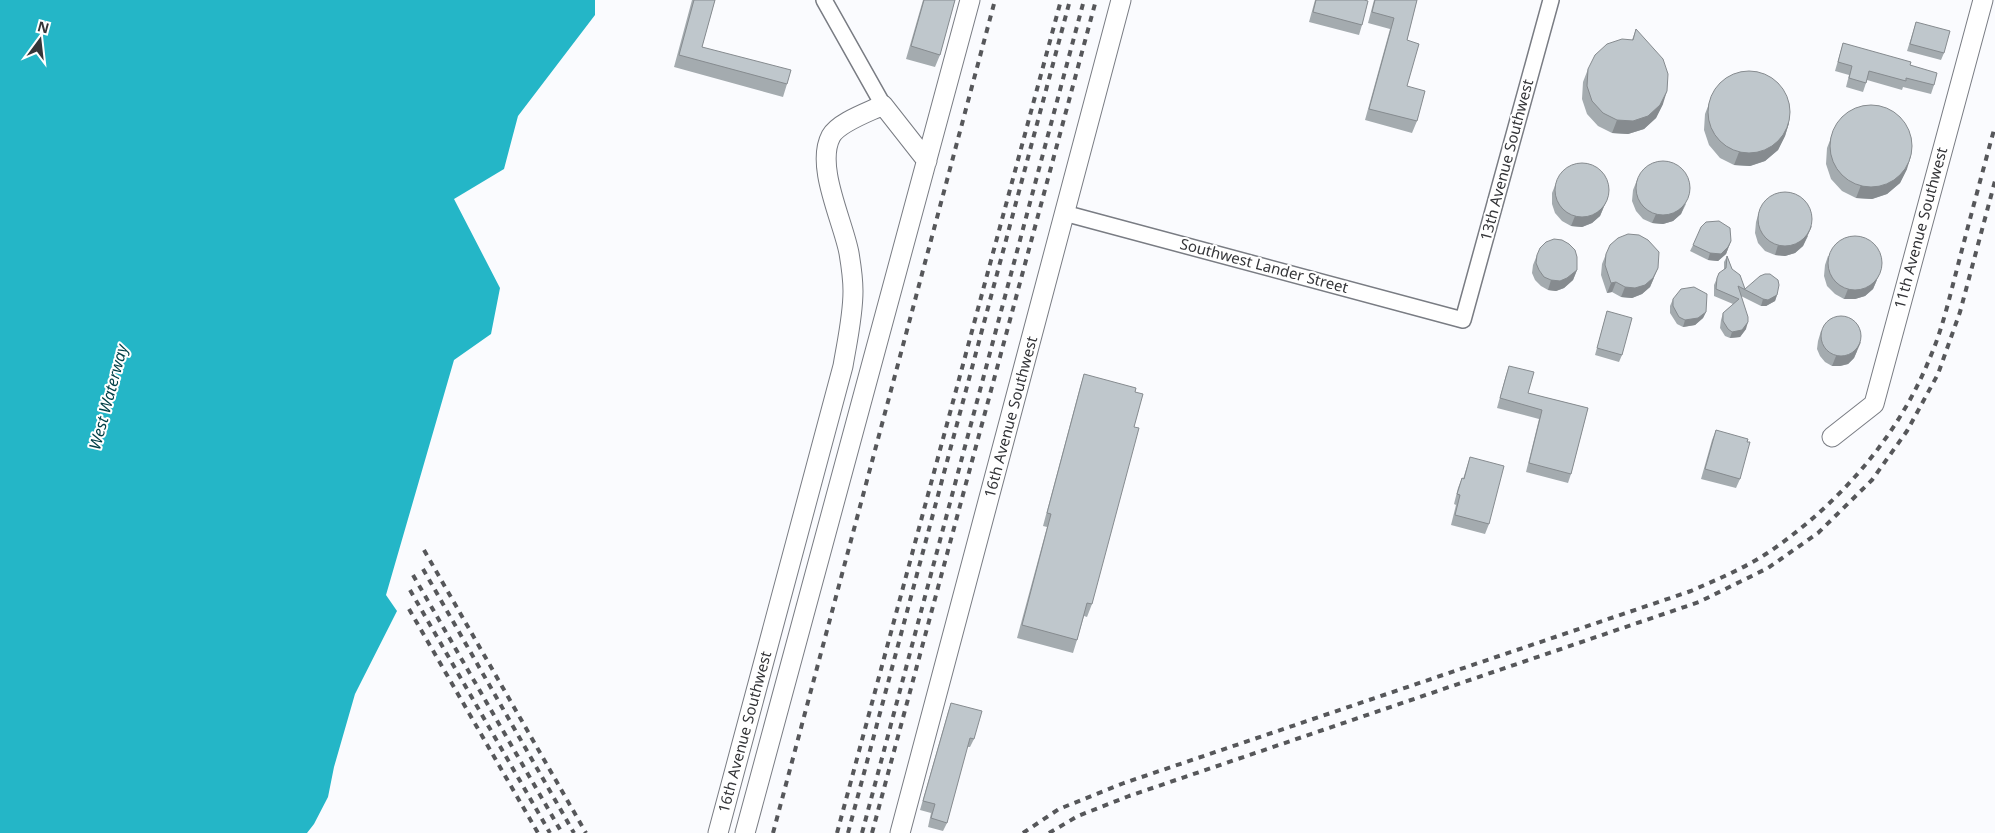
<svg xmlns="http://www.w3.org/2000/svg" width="1995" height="833" font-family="'Noto Sans',sans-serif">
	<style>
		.water { fill: #24b6c7 }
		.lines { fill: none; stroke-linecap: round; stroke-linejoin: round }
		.minor-casing { stroke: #797c83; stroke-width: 18 }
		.tertiary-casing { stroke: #797c83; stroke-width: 21 }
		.minor { stroke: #fff; stroke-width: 15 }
		.tertiary { stroke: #fff; stroke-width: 19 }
		.rail { stroke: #56575a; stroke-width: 4; stroke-dasharray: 6 6; stroke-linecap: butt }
		.wall { fill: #a4abaf }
		.shaded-wall { fill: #868b8f }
		.building { fill: #bfc7cc; stroke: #868b8f }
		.labels { text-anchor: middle; stroke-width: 4; stroke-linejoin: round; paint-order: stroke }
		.street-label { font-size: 15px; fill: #343538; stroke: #fff }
		.water-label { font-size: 16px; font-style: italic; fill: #003f46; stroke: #fff }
	</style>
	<rect width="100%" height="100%" fill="#fafbfe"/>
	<path class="water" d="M0,0h595v15l-77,101 -14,53 -50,30 46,89 -9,46 -37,26 -68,235 11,16 -42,83 -21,73 -6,30 -14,27 -7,9h-307z"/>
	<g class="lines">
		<g class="minor-casing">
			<path id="minor" d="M824,0l59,105
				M1064,213l399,107 88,-320"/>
		</g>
		<g class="tertiary-casing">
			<path id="tertiary" d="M1832,437l42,-33 109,-404
				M718,833l125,-467c4,-24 10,-50 10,-75 0,-12 -2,-26 -4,-38 -6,-32 -34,-87 -18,-117 8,-14 38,-24 52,-31l44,56
				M745,833l225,-833
				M900,833l221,-833"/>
		</g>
		<use href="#minor" class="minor"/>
		<use href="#tertiary" class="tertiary"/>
		<path class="rail" d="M424,550l162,283
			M423,569l151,264
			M413,575l149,258
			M410,590l140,243
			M409,609l129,224
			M773,833l222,-833
			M837,833l224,-833
			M848,833l222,-833
			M862,833l222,-833
			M872,833l224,-833
			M1023,833l36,-24 65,-26 567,-192c27,-12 54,-23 78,-39 70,-48 128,-114 160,-192 13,-29 20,-61 28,-91 12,-47 25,-95 38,-143
			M1049,833l29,-17 51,-20 570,-194 69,-34 50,-35 54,-53 35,-49 31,-57 22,-62 35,-131"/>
	</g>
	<path class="wall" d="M692,0h23l-13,47 85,37 -4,13 -109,-30z
		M923,0h32l-15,55 -5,12 -29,-8z
		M1315,0h49l-2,25 -3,10 -50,-13z
		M1374,0h43l-10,40v46l10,35 -5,12 -47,-13 25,-91 -22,-6z
		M1916,22l28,31 -3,7 -34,-9z
		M1636,29l27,75 -7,14 -12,11 -16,5 -16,-1 -14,-7 -11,-12 -5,-15 1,-17 5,-13 44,-29z
		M1843,43l67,22 24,20 -3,9 -28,-7 -1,3 -35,-10 -4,12 -17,-5 3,-12 -14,-4z
		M1710,101l79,22 -4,13 -7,14 -13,11 -15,5 -16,-1 -14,-7 -11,-13 -5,-15 1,-16z
		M1832,135l75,34 -7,14 -13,11 -15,5 -16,-1 -14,-7 -11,-12 -5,-15 1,-16z
		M1637,180l49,24 -5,10 -8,7 -10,3 -11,-1 -9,-4 -7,-8 -4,-10 1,-11z
		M1556,183l52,14 -8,19 -8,7 -10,4 -11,-1 -9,-5 -7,-8 -3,-9v-11z
		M1759,212l49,24 -5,10 -8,7 -10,3 -10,-1 -10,-4 -7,-8 -3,-10 1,-11z
		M1731,241l-5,13 -8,7 -10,-1 -18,-9 3,-6z
		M1606,254l48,24 -4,9 -8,7 -10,4 -11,-1 -9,-5 -5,1 -6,-18 1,-11z
		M1537,255l40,15 -4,10 -9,8 -8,3 -8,-1 -7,-4 -6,-6 -3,-7 1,-8z
		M1727,256l5,13 13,20 32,6 -2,6 -9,5h-5l-20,-10 5,33 -6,8 -10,1 -5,-2 -5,-8 1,-8 2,-7 10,-9 -19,-8v-11l3,-7 7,-8v-8z
		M1828,256l49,24 -4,9 -8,7 -10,3h-11l-9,-5 -8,-8 -3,-10 1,-11z
		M1673,299l33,13 -3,6 -8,7 -12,2 -6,-3 -7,-11v-7z
		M1607,311l15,44 -3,7 -24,-7z
		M1821,331l36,20 -3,7 -6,6 -8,2h-8l-7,-4 -5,-6 -3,-7 1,-8z
		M1509,366l19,27 60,15 -17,66 -3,9 -42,-11 13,-53 -42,-11 9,-33z
		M1084,374l51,18 -1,35 -42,177 -5,13 -3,-1 -7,24 -4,13 -56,-15 30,-111 -4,-1 37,-139z
		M1716,430l24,49 -4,9 -35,-9 11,-39z
		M1470,457l19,67 -4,10 -34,-9 5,-20 -2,-1 4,-16 4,-10 1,1z
		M951,703l23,36 -4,8h-3l-20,76 -4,8 -15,-4 3,-14 -11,-3 28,-98z"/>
	<path class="shaded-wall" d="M1667,91l-4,13 -7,14 -12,11 -16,5 -16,-1 5,-13z
		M1789,123l-4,13 -7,14 -13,11 -15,5 -16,-1 5,-13z
		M1911,156l-4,13 -7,14 -13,11 -15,5 -16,-1 5,-13z
		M1689,194l-8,20 -8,7 -10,3 -11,-1 4,-9z
		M1608,197l-8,19 -8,7 -10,4 -11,-1 4,-10z
		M1812,226l-9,20 -8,7 -10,3 -10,-1 3,-10z
		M1731,241l-5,13 -8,7 -10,-1 2,-7z
		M1658,268l-8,19 -8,7 -10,4 -11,-1 4,-10z
		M1577,270l-4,10 -9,8 -8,3 -8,-1 3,-10z
		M1881,270l-8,19 -8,7 -10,3h-11l4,-10z
		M1616,282l-4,10 -5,1 4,-10z
		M1777,295l-2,6 -9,5h-5l2,-7z
		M1706,312l-3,6 -8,7 -12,2 2,-7z
		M1748,322l-2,7 -6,8 -10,1 2,-6z
		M1861,342l-7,16 -6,6 -8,2h-8l4,-10z"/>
	<path class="building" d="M694,0h21l-13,47 89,23 -4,14 -108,-29z
		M924,0h31l-15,55 -29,-9z
		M1316,0h48l4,1 -6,24 -49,-13z
		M1375,0h42l-10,40 12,4 -12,42 18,5 -8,30 -48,-12 25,-91 -22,-6z
		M1916,22l34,9 -6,22 -34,-9z
		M1636,29l27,30 5,15 -1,17 -7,14 -12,11 -15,5 -16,-1 -14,-7 -11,-12 -5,-15 1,-17 7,-14 12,-11 15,-5 11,1z
		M1843,43l68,19 -1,3 27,8 -3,12 -28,-7v3l-37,-10 -3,12 -17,-5 3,-12 -14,-4z
		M1708 112a41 41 0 1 1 82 0a41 41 0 1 1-82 0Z
		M1830 146a41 41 0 1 1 82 0a41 41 0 1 1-82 0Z
		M1636 188a27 27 0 1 1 54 0a27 27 0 1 1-54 0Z
		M1555 190a27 27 0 1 1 54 0a27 27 0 1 1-54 0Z
		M1758 219a27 27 0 1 1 54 0a27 27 0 1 1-54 0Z
		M1719,221l11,7 1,13 -3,6 -7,7 -11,-1 -17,-8 8,-18 5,-5z
		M1628,234l11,1 9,5 11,12 -1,16 -5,10 -8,7 -10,3 -10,-1 -9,-5 -5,1 -6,-18 1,-11 4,-9 8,-7z
		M1828 263a27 27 0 1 1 54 0a27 27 0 1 1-54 0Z
		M1554,239l8,1 7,4 6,6 2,7v13l-10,8 -7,3 -9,-1 -7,-3 -5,-7 -3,-7 1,-8 3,-7 6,-6z
		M1727,256l5,13 8,6 5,14 15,-13 5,-2h5l8,6 1,5 -2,10 -9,5 -5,-1 -25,-13 10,31v5l-6,8 -10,2 -4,-3 -5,-8v-8l16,-14 -23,-10 1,-11 2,-5 7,-5z
		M1694,287l13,7 -1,18 -8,6 -13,2 -6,-3 -6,-11v-7l8,-10z
		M1607,311l25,7 -10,37 -25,-7z
		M1821 336a20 20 0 1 1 40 0a20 20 0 1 1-40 0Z
		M1509,366l25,6 -6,21 60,15 -17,66 -42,-11 13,-53 -42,-12z
		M1084,374l52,14 -1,4 8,2 -9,33 5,1 -47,176 -5,-1 -10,37 -55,-15 29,-111 -4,-1z
		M1716,430l32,9 -1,3h3l-10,37 -35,-10z
		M1470,457l34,9 -15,58 -34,-9 5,-20 -3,-1 5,-16 2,1z
		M951,703l31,8 -8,28 -4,-1 -23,85 -16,-5 4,-14 -12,-3z"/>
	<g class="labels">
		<g class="street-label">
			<text transform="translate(1507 160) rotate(-75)" y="5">13th Avenue Southwest</text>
			<text transform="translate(1921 228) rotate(-75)" y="5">11th Avenue Southwest</text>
			<text transform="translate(1264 266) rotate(15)" y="5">Southwest Lander Street</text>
			<text transform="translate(1011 417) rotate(-75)" y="5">16th Avenue Southwest</text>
			<text transform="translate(745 732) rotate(-75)" y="5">16th Avenue Southwest</text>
		</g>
		<g class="water-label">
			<text transform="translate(108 397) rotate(-75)" y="6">West Waterway</text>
		</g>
	</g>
	<g transform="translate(40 40) rotate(15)" stroke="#ffffff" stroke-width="4" paint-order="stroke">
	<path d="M0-4L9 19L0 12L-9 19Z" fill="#343538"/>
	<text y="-8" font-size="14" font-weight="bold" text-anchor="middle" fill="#343538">N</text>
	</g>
</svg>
